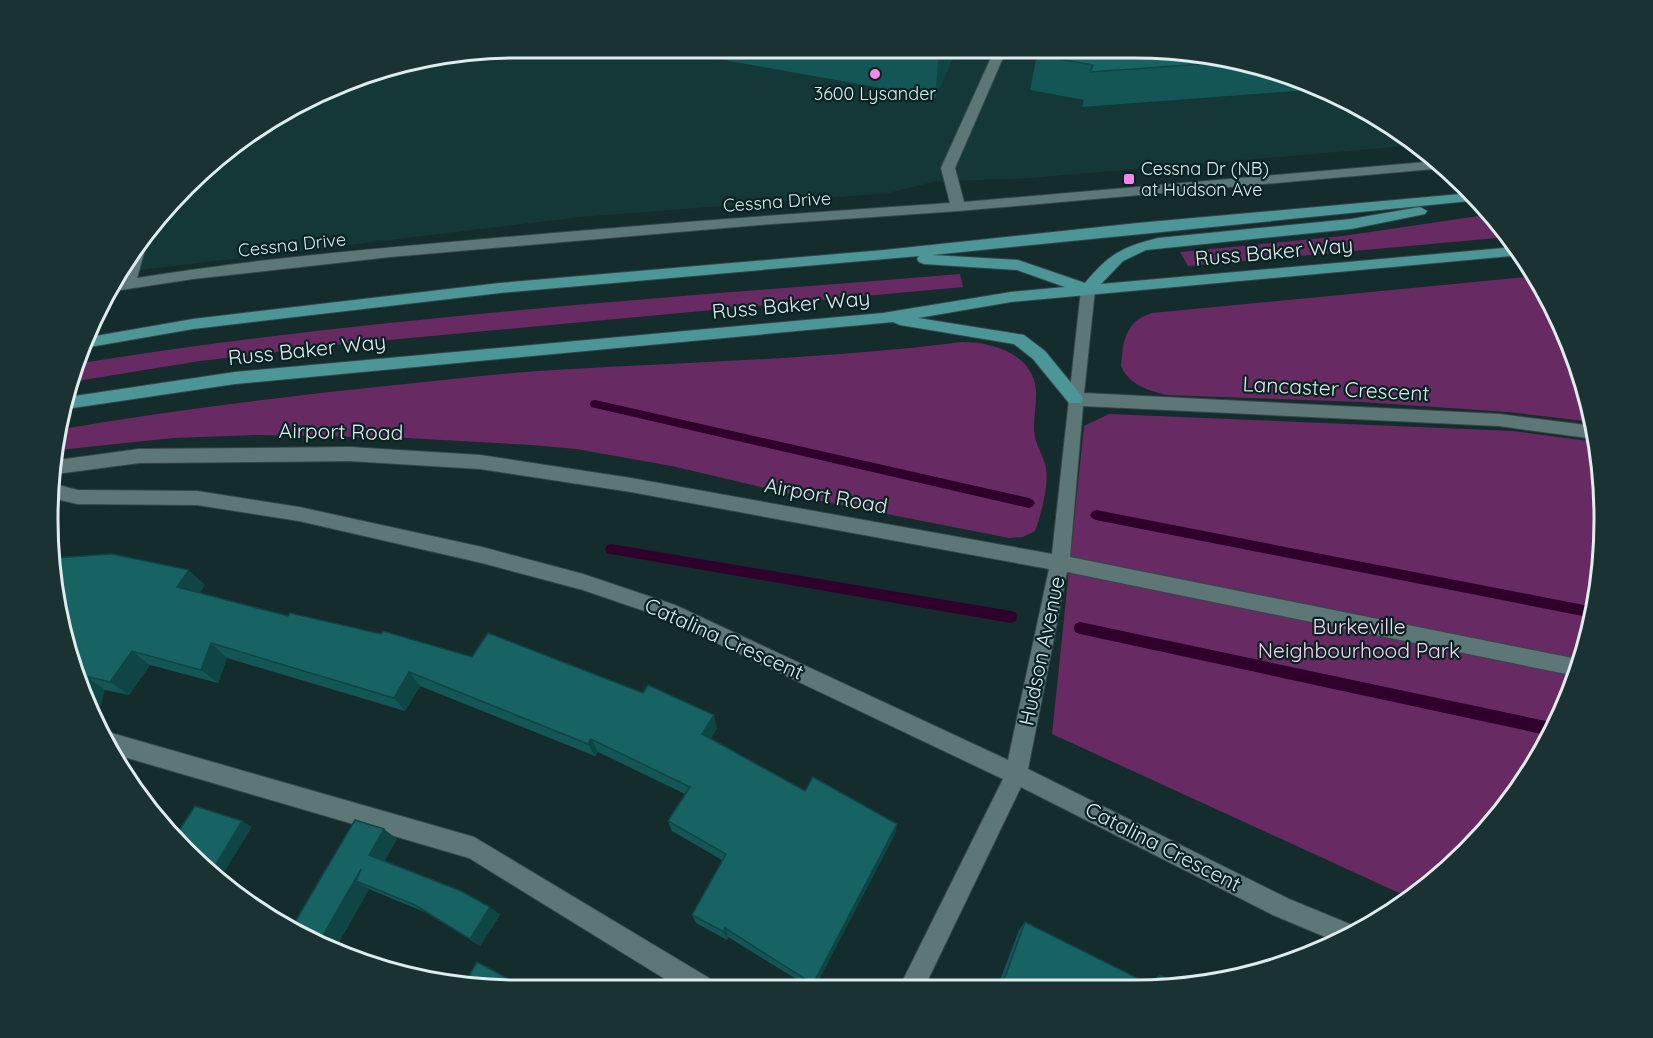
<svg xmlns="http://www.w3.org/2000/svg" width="1653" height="1038" font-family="Quicksand,sans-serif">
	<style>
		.built { fill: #143738 }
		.green { fill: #682a62 }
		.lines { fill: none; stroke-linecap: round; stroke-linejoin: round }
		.stream { fill: #2e002b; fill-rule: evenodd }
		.minor-casing { stroke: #354849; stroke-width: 2 }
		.major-casing { stroke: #354849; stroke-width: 2 }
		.minor { fill: #5d7777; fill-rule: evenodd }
		.major { fill: #4c9697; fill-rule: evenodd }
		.wall { fill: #145556 }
		.shaded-wall { fill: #104546 }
		.building { fill: #176364; stroke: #104546; stroke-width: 1.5 }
		.poi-dot { fill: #f788eb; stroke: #0a2222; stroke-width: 2 }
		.labels { text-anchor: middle; stroke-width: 4.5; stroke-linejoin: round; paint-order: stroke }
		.far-poi-label { font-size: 18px; fill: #deecec; stroke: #0a2222 }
		.far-street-label { font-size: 18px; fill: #deecec; stroke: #0a2222 }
		.street-label { font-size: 21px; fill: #deecec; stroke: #0a2222 }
		.park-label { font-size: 21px; fill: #f9d3f3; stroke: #0a2222 }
		.rim { fill: none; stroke: #deecec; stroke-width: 3 }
	</style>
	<rect width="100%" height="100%" fill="#142c2c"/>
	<path class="built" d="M519,48l676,4 119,32 106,61 -390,33 -97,4 -44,11 -308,24 -457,55 21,-39 88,-88 135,-72z"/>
	<path class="green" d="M1492,214l16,23 -320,29 -8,-14 163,-16z
		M960,274l3,13 -618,57 -145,17 -129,21 4,-18c293,-47 590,-66 885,-90z
		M1536,276l44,91 13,55 -85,-10 -146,-10 -196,-7c-18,-5 -37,-10 -45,-29 2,-24 4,-45 31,-53z
		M962,342c31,0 71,12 74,48 1,16 -4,32 -1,47 2,10 9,20 11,31 3,16 -5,48 -11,63l-12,6 -14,1 -193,-38 -144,-34 -96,-17 -44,-4 -125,-7 -152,-3 -82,3 -114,12 4,-21c113,-20 227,-33 342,-45 50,-5 99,-11 149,-14 136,-8 273,-11 408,-28z
		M1109,414l404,17 84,11 4,15 3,92 -15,92 -32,86 -49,78 -64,68 -34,25 -358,-164 32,-308z"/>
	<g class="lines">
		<path class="stream" d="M595,400l434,98 4,2 2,3 -2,3 -4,2 -438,-101 -1,-3 1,-3z
			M1096,510l498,97 -1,11 -497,-98 -4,-2 -2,-3 2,-3z
			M611,544l400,67 5,2 1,4 -1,4 -5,2 -400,-69 -4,-1 -2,-4 2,-4z
			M1080,622l475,101 3,1 -7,12 -471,-102 -5,-2 -1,-4 1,-4z"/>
		<g class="minor-casing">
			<path id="minor" d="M994,51h12l-51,117 9,34 474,-41 7,7 -487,43 -199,14 -369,32 -197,22 -79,12 5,-10h3l20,-42 5,4 -10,35c122,-20 247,-30 370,-41 148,-13 295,-24 443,-34l-9,-35z
				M1088,285l7,5 -11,103 415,21 95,12 1,13 -96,-13 -416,-20 -13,151 512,103 -6,16 -509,-104 -39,197 261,130 68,28 2,4 -24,10 -62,-26 -252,-128 -97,201h-25l104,-209 -341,-162 -79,-27 -101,-27 -183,-42 -102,-16 -119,-1 -27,-6 3,-14 24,6 119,1 102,16 183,40 101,27 92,31 333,155 41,-191 -418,-77 -151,-23 -130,-8 -211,2 -83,11 2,-14 81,-11 211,-2 130,8 151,23 421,76 29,-264z
				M108,732l366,105 235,141 3,9h-34l-209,-129 -355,-104 -10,-20z"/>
		</g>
		<g class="major-casing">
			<path id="major" d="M1472,193l8,7 -548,55 86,5 67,23c24,-29 37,-36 73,-45l193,-19 69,-12 7,4 -2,3 -74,15 -205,21 -23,11 -22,23 414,-37 7,8 -511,47 -93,16 106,17 21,16 36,44 2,4 -2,4h-12l-36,-44 -19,-15 -114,-19 -7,-3 -658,62 -169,25 2,-12 167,-25 648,-59 128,-21 54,-5 -48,-17 -93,-6 -5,-2 -2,-3 2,-3 -419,37 -307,36 -109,19 6,-11 103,-18 307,-36 384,-33 254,-27z"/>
		</g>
		<use href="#minor" class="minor"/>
		<use href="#major" class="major"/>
	</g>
	<path class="wall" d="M663,49l293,2 -21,47z
		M1195,52l119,32 9,5 -241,18 2,-7 -54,-10 7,-35z
		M205,585l-6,8 518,135 -6,10 94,53 92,33 -2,10 -80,153h-6l-81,-50 -1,3 -31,-17 -4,-8 30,-55 -50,-29 -4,-10 17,-27 -87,-42 -3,4 -175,-70 -15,25 -178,-53 -9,25 -68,-18 -21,30 -24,-5 -32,-20z
		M397,839l-13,22 106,46 10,8 -20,31 -53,-33 -58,-24 -31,55 -46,-17z
		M1025,922l124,62v-2l11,-7 5,14 -168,-1 22,-58z"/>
	<path class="shaded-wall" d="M940,50l16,1 -21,47 4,-46z
		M189,570l16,15 -12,18 -16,-16z
		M211,643l16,15 -9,25 -17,-13z
		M132,651l18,14 -21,30 -19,-13z
		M409,672l11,14 -15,25 -11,-13z
		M85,676l20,14 -8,29 -16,-31z
		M714,715l3,13 -11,18 -4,-12z
		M591,739l7,13 -3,4 -7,-12z
		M242,821l10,6 -32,52 -8,-8z
		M897,824l-2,10 -80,153h-1l-1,-3z
		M384,829l13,10 -15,26 -13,-10z
		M361,869l-5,12 13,8 -31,55 -16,-7z
		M490,907l10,8 -20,31 -10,-7z
		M725,928l3,9 -1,3 -3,-8z"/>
	<path class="building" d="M1038,51l157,1 37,10 -142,10 3,-7 -56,-10z
		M112,554l77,16 -12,17 111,29 2,-3 91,21 2,-3 89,26 16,-24 155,60 5,-8 66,30 -12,19 103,57 8,-14 84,47 -84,160 -88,-56 -1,4 -32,-17 34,-61 -58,-33 22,-34 -99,-48 -3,5 -179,-72 -15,26 -183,-55 -10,27 -69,-19 -22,31 -25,-6 -4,12 -8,-18 -19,-112z
		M195,806l47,15 -30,50 -35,-37z
		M355,820l29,9 -15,26 92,36 29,16 -20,32 -55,-34 -59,-24 5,-12 -39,68 67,31 -50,-14 -47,-27z
		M1025,922l132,66 3,-13 24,11 -19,3 -164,-1z
		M477,962l45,24h-59z"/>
	<g class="poi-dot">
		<circle cx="875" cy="74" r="6"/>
		<rect x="1123" y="173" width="12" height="12" rx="3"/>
	</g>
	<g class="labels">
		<g class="far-poi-label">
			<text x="875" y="100">3600 Lysander</text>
			<text x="1141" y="175" text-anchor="start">Cessna Dr (NB)<tspan x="1141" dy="21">at Hudson Ave</tspan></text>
		</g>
		<g class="far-street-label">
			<text transform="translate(777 202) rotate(-4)" y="6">Cessna Drive</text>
			<text transform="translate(292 245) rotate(-6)" y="6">Cessna Drive</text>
		</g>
		<g class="street-label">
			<text transform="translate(1274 252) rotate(-5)" y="7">Russ Baker Way</text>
			<text transform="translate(791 305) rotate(-5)" y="7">Russ Baker Way</text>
			<text transform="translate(307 350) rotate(-6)" y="7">Russ Baker Way</text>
			<text transform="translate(1336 389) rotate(3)" y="7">Lancaster Crescent</text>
			<text transform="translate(341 432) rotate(1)" y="7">Airport Road</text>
			<text transform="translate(826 496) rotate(10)" y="7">Airport Road</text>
			<text transform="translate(724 639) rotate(24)" y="7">Catalina Crescent</text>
			<text transform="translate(1042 651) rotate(-78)" y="7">Hudson Avenue</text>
			<text transform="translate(1163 847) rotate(27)" y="7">Catalina Crescent</text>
		</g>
		<g class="park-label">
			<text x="1359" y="634">Burkeville<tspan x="1359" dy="24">Neighbourhood Park</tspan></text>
		</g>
	</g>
	<path d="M0 0H1653V1038H0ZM518 58H1134A460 460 0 0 1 1594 518V520A460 460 0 0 1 1134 980H518A460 460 0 0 1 58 520V518A460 460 0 0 1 518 58Z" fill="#1b3232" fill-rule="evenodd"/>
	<path class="rim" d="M518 58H1134A460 460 0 0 1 1594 518V520A460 460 0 0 1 1134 980H518A460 460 0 0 1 58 520V518A460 460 0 0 1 518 58Z"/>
</svg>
